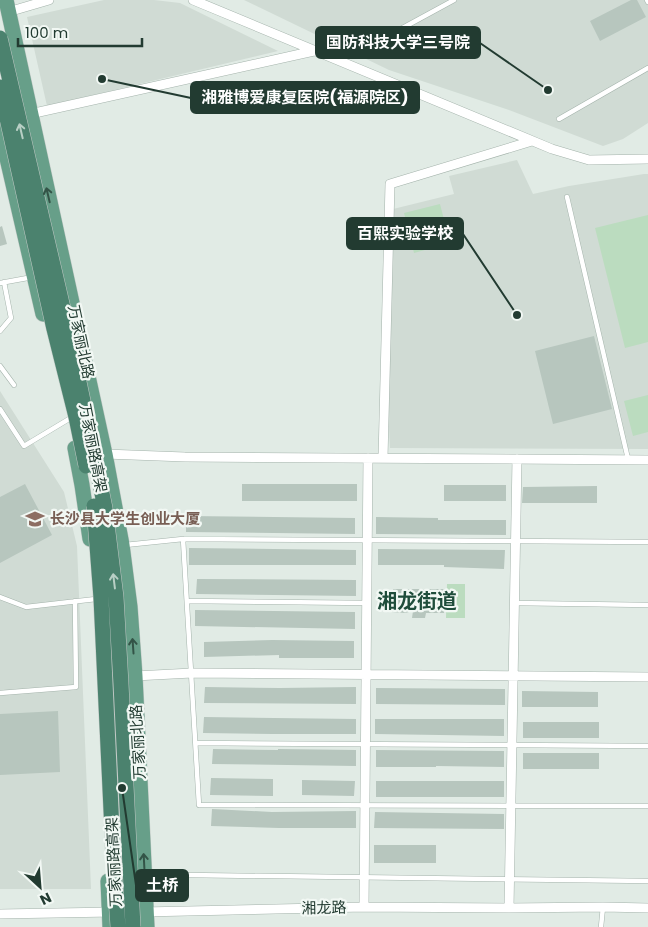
<svg xmlns="http://www.w3.org/2000/svg" width="648" height="927" font-family="Poppins,'Noto Sans SC',sans-serif">
	<style>
		.built { fill: #d0dbd4 }
		.green { fill: #bbdcbf }
		.building { fill: #b7c6be }
		.lines { fill: none; stroke-linecap: round; stroke-linejoin: round }
		.service-casing { stroke: #a4b3ab; stroke-width: 5.5 }
		.minor-casing { stroke: #a4b3ab; stroke-width: 10 }
		.primary-casing { stroke: #c1c8c5; stroke-width: 16 }
		.service { stroke: #fff; stroke-width: 4.5 }
		.minor { stroke: #fff; stroke-width: 9 }
		.primary { stroke: #679f89; stroke-width: 15 }
		.trunk-bridge-casing { stroke: #c1c8c5; stroke-width: 16; stroke-linecap: butt }
		.trunk-bridge { stroke: #4b826e; stroke-width: 15 }
		.oneway { stroke: #b8cfc5 }
		.oneway2 { stroke: #335447 }
		.labels { text-anchor: middle; stroke-width: 4.5; stroke-linejoin: round; paint-order: stroke }
		.street-label { font-size: 15px; fill: #223b31; stroke: #f2f8f4 }
		.education-label { font-size: 15px; font-weight: bold; fill: #785e54; stroke: #f2f8f4; text-anchor: start }
		.district-label { font-size: 20px; font-weight: bold; fill: #1f4d3b; stroke: #f2f8f4 }
		.leader { fill: none; stroke: #223b31; stroke-width: 2 }
		.callout-dot { fill: #223b31; stroke: #f2f8f4; stroke-width: 2 }
		.callout { fill: #223b31; stroke: #223b31; stroke-width: 2 }
		.callout-label { font-size: 16px; text-anchor: middle; font-weight: bold; fill: #fff }
	</style>
	<rect width="100%" height="100%" fill="#e1ebe5"/>
	<path class="built" d="M104,0h50l26,3 98,48 -231,55 -20,-89z
		M244,0h404v123l-25,16 -20,7 -94,-36 -120,-40z
		M517,160l16,34 36,-8 75,-12h4v275l-258,-1 -1,-20 -6,-9 6,-209 65,-16 -5,-18z
		M0,391l64,101 13,54 14,343h-91z"/>
	<path class="green" d="M440,204l10,39 -36,10 -10,-40z
		M648,215v127l-23,6 -30,-120z
		M648,395v37l-15,4 -9,-35z
		M447,584h18v34h-19z"/>
	<path class="building" d="M631,0h6l9,17 -46,24 -10,-20z
		M2,226l5,18 -7,2v-19z
		M594,336l18,73 -59,15 -18,-73z
		M25,484l27,51 -52,28v-66z
		M242,484h115v17h-115z
		M444,485h62v16h-62z
		M597,486v17h-75l1,-16z
		M186,516l169,2v16l-169,-2z
		M376,517l62,1v2h68v15l-130,-1z
		M189,548l167,2v15h-167z
		M378,549l127,1 -1,19 -60,-2v-2h-66z
		M197,579l159,1v16l-160,-2z
		M393,589h52l-1,24h-18l-1,5h-13l1,-7 -8,2 -13,-1z
		M195,610l160,2v17l-160,-3z
		M272,640l82,1v17h-75v-3l-75,2v-15z
		M205,687l75,1 76,-1v17l-152,-1z
		M376,688l129,1v16l-129,-1z
		M522,691l76,1v15h-76z
		M58,711l2,61 -60,3v-61z
		M204,717l152,2v15h-83l-70,-1z
		M375,719h129v17l-129,-2z
		M523,722h76v16h-76z
		M213,749l65,1v-1l78,1v16l-144,-2z
		M376,750l128,1v16l-68,-1v1h-60z
		M523,753h76v16h-76z
		M211,778l62,1v17l-63,-1z
		M302,780l53,1 -1,15 -52,-1z
		M376,781h128v16h-128z
		M212,809l60,3 84,-1v17h-77l-68,-2z
		M375,812l129,2v15l-130,-1z
		M374,845h62v18h-62z"/>
	<g class="lines">
		<g class="service-casing">
			<path id="service" d="M647,0l1,2
				M386,37l68,-37
				M559,119l89,-51
				M567,197l61,262
				M0,283l33,-6
				M0,331l11,-13 -7,-36
				M0,366l14,19
				M0,409l24,37 45,-27
				M183,539l16,266 449,1
				M125,545l58,-6 465,3
				M0,597l26,10 70,-8
				M187,601l180,2
				M514,603l134,2
				M0,693l76,-6 -1,-86
				M196,743l452,3
				M188,875l460,6
				M601,927l2,-20"/>
		</g>
		<g class="minor-casing">
			<path id="minor" d="M193,0l359,149 37,11 59,-1
				M8,12l41,-12
				M30,114l284,-63
				M105,454l80,3 463,3
				M383,458l7,-274 142,-43
				M135,676l57,-3 456,4
				M364,907l4,-449
				M509,908l8,-449
				M143,912l221,-5 145,1 94,-1 45,1
				M0,914l113,-2"/>
		</g>
		<g class="primary-casing">
			<path id="primary" d="M6,0l99,454 17,91 8,62 5,69 12,251
				M0,128l43,186
				M75,448l7,37 8,54
				M108,881l2,46"/>
		</g>
		<use href="#service" class="service"/>
		<use href="#minor" class="minor"/>
		<use href="#primary" class="primary"/>
		<g class="trunk-bridge-casing">
			<path id="trunk-bridge" d="M0,38l67,287 19,90 19,93 11,89 5,87 12,243
				M0,87l54,242 22,88 10,49
				M94,506l7,92 12,254 5,75"/>
		</g>
		<use href="#trunk-bridge" class="trunk-bridge"/>
	</g>
	<defs><path id="oneway-shaft" d="M-6 0H5M1.5-3L5.5 0L1.5 3" fill="none" stroke-width="1.6" stroke-linecap="round" stroke-linejoin="round" transform="scale(1.25)"/></defs>
	<g class="oneway">
		<use href="#oneway-shaft" transform="translate(21 131) rotate(-103)"/>
		<use href="#oneway-shaft" transform="translate(114 581) rotate(-97)"/>
	</g>
	<g class="oneway2">
		<use href="#oneway-shaft" transform="translate(48 195) rotate(-103)"/>
		<use href="#oneway-shaft" transform="translate(133 646) rotate(-94)"/>
		<use href="#oneway-shaft" transform="translate(144 861) rotate(-93)"/>
	</g>
	<defs>
		<g id="school-bare" transform="scale(1.5)"><path d="M0-5L7-2L0 1L-7-2ZM-4 1L0 2.5L4 1V4Q0 6-4 4Z" fill="#8d6e63" stroke="#f2f8f4" stroke-width="2.5" paint-order="stroke"/></g>
	</defs>
	<g fill-rule="evenodd">
		<use href="#school-bare" x="35" y="519"/>
	</g>
	<g class="labels">
		<g class="street-label">
			<text transform="translate(81 342) rotate(78)" y="5">万家丽北路</text>
			<text transform="translate(93 448) rotate(79)" y="5">万家丽路高架</text>
			<text transform="translate(138 742) rotate(-93)" y="5">万家丽北路</text>
			<text transform="translate(114 862) rotate(-93)" y="5">万家丽路高架</text>
			<text transform="translate(324 908) rotate(-1)" y="5">湘龙路</text>
		</g>
		<g class="education-label">
			<text x="50" y="524">长沙县大学生创业大厦</text>
		</g>
		<g class="district-label">
			<text x="417" y="608">湘龙街道</text>
		</g>
	</g>
	<path class="leader" d="M548 90L480 43M102 79L191 98M517 315L463 234M122 788L136 885"/>
	<g class="callout-dot">
		<circle cx="548" cy="90" r="5"/>
		<circle cx="102" cy="79" r="5"/>
		<circle cx="517" cy="315" r="5"/>
		<circle cx="122" cy="788" r="5"/>
	</g>
	<g class="callout">
		<rect x="316" y="27" width="164" height="31" rx="5"/>
		<rect x="191" y="82" width="228" height="31" rx="5"/>
		<rect x="347" y="218" width="116" height="31" rx="5"/>
		<rect x="136" y="870" width="52" height="31" rx="5"/>
	</g>
	<g class="callout-label">
		<text x="398" y="48">国防科技大学三号院</text>
		<text x="305" y="103">湘雅博爱康复医院(福源院区)</text>
		<text x="405" y="239">百熙实验学校</text>
		<text x="162" y="891">土桥</text>
	</g>
	<g transform="translate(40 887) rotate(154)" stroke="#f2f8f4" stroke-width="4" paint-order="stroke">
	<path d="M0-4L9 19L0 12L-9 19Z" fill="#223b31"/>
	<text y="-8" font-size="14" font-weight="bold" text-anchor="middle" fill="#223b31">N</text>
	</g>
	<path d="M18 38v8h124v-8" fill="none" stroke="#223b31" stroke-width="2.5"/>
	<text x="25" y="38" font-size="15" fill="#223b31" stroke="#f2f8f4" stroke-width="4" paint-order="stroke">100 m</text>
</svg>
